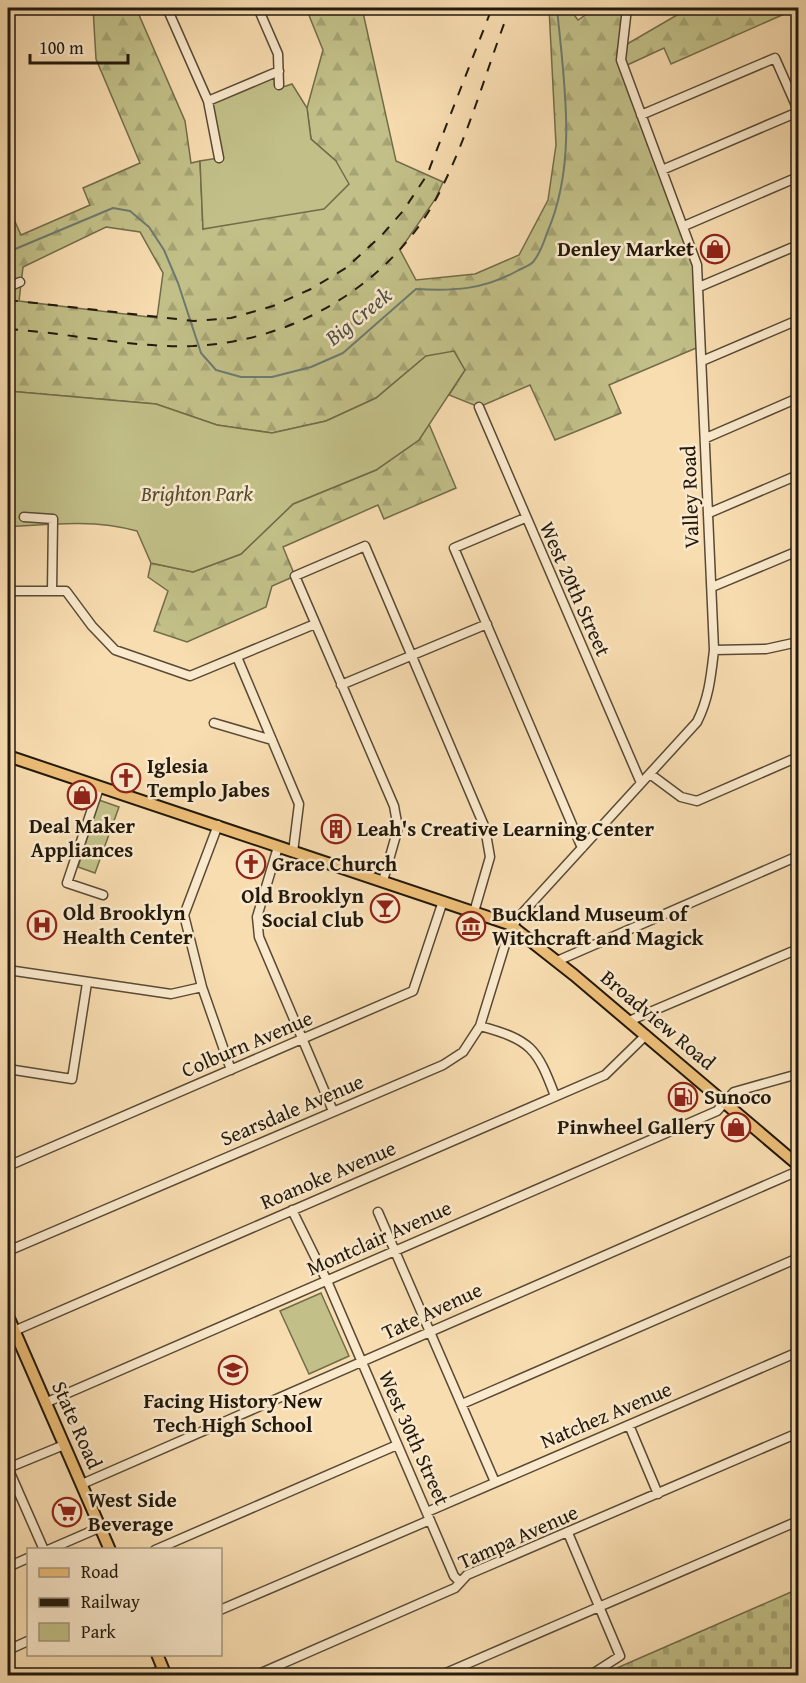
<svg xmlns="http://www.w3.org/2000/svg" width="806" height="1683" font-family="'Gentium Book Plus',serif">
	<style>
		.forest { fill: url(#forest-firs); stroke: #726c4a; stroke-width: 1.5; fill-rule: evenodd }
		.cemetery { fill: url(#cemetery-stones); stroke: #726c4a; stroke-width: 1.5 }
		.green { fill: #c2c088; stroke: #726c4a; stroke-width: 1.5 }
		.lines { fill: none; stroke-linecap: round; stroke-linejoin: round }
		.stream { stroke: #6d7a70; stroke-width: 2 }
		.minor-casing { stroke: #584a35; stroke-width: 11 }
		.major-casing { stroke: #22190c; stroke-width: 14 }
		.minor { stroke: #fae9cc; stroke-width: 8 }
		.major { stroke: #ecbe78; stroke-width: 10 }
		.rail { stroke: #22190c; stroke-width: 2; stroke-dasharray: 10 10; stroke-linecap: butt }
		.labels { text-anchor: middle; stroke-width: 5; stroke-linejoin: round; paint-order: stroke }
		.poi-label { font-size: 21px; font-weight: bold; fill: #22190c; stroke: #fae9cc; text-anchor: start }
		.park-label { font-size: 21px; font-style: italic; fill: #524b31; stroke: #fae9cc }
		.street-label { font-size: 21px; fill: #22190c; stroke: #fae9cc }
		.water-label { font-size: 22px; font-style: italic; fill: #4e5146; stroke: #fae9cc }
	</style>
	<defs>
		<pattern id="forest-firs" width="22" height="20" patternUnits="userSpaceOnUse" patternTransform="scale(1.5)"><rect width="22" height="20" fill="#c2c088"/><path d="M5 1l3.5 6h-7zM16 11l3.5 6h-7z" fill="#a6a474"/></pattern>
		<pattern id="cemetery-stones" width="16" height="16" patternUnits="userSpaceOnUse" patternTransform="scale(1.5)"><rect width="16" height="16" fill="#c2c088"/><path d="M2 7V4a2 2 0 0 1 4 0v3zM10 15v-3a2 2 0 0 1 4 0v3z" fill="#a6a474"/></pattern>
	</defs>
	<rect width="100%" height="100%" fill="#f8ddb1"/>
	<filter id="stains"><feTurbulence type="fractalNoise" baseFrequency=".00333" numOctaves="4"/><feColorMatrix values="0 0 0 0 .2 0 0 0 0 .09 0 0 0 0 .02 0 0 0 .5 -.17"/></filter>
	<radialGradient id="worn" r=".72"><stop offset=".6" stop-color="#630" stop-opacity="0"/><stop offset="1" stop-color="#630" stop-opacity=".3"/></radialGradient>
	<path class="forest" d="M93,8h43l49,113 6,42 9,-2 3,68 133,-68 -25,-22 -4,-31 16,-58 -17,-42h56l34,153 47,21 -7,16 -36,52 16,30 59,-6 44,-19 29,-55 8,-55 -7,-137h20l9,12 18,-12h31l-5,39 67,-39h109l-127,56 -7,-16 -41,19 72,185 6,94 -92,39 12,28 -66,27 -25,-55 -51,22 -30,-12 16,-25 -39,-14 -50,42 -50,23 -54,12 -55,-8 -61,-21 -148,-13v-185l13,29 69,-30 -7,-17 57,-25 -44,-104zM106,227l34,5 23,41 -6,45 -138,-17 4,-34z
		M429,424l27,64 -72,31 -6,-14 -95,42 12,29 -23,10 -6,21 -79,35 -33,-11 14,-40 -20,-14 3,-14 42,9 48,-18 52,-50 83,-34 43,-30z"/>
	<path class="cemetery" d="M798,1589v86h-178l-3,-7z"/>
	<path class="green" d="M279,71l1,17 12,-4 15,24 4,31 25,22 13,23 -25,25 -121,20 -3,-68 19,-3 -11,-57z
		M454,351l11,19 -46,70 -43,30 -83,34 -52,50 -48,18 -42,-9 -14,-32c-42,-12 -87,-7 -129,-4v-136l148,13 61,21 55,8 54,-12 50,-23 50,-42z
		M99,800l20,7 -24,66 -17,-6z
		M321,1293l28,63 -40,18 -29,-63z"/>
	<g class="lines">
		<path class="stream" d="M8,252l105,-44 17,3 19,16 15,23 14,33 23,70 15,17 25,7h31l39,-10 32,-14 73,-64c37,2 67,1 101,-18 5,-3 12,-5 16,-9 6,-7 11,-20 14,-29 31,-71 17,-150 10,-225"/>
		<g class="minor-casing">
			<path id="minor" d="M167,8l41,93 11,57
				M258,8l20,46 1,31
				M208,101l71,-30
				M641,115l134,-57 23,52
				M662,170l136,-58
				M684,226l114,-49
				M8,287l12,-5
				M699,287l99,-42
				M702,361l96,-41
				M479,407l162,376
				M706,438l92,-40
				M709,513l89,-38
				M24,517l29,2 -1,72
				M525,518l-71,30 128,300
				M712,587l86,-36
				M8,591h58l26,35 23,24 75,26 125,-52
				M714,650l52,-1 32,-7
				M237,657l62,147 -6,48
				M341,685l146,-61
				M214,723l58,17
				M650,774l31,23 16,4 101,-44
				M99,788l-32,95 36,12
				M218,825l-34,90 18,72 29,83
				M278,847l-21,70 2,20 74,174
				M383,881l15,-53 -4,-22 -99,-230 70,-30 120,282 5,29 -16,55
				M557,961l241,-105
				M8,970l163,24 31,-7
				M629,1021l169,-72
				M480,1026c51,14 57,22 75,70
				M8,1069l64,10 15,-96
				M8,1166l405,-175 30,-90
				M292,1210l35,71 127,295 5,5
				M378,1212l117,270
				M8,1251l435,-186 20,-13 17,-26 28,-91 9,-16 180,-197c12,-24 14,-46 17,-72l-17,-385 -76,-205 6,-52
				M14,1331l591,-256 41,-40
				M45,1403l672,-292 17,-19 64,-18
				M462,1404l336,-146
				M629,1425l29,69
				M8,1468l36,82
				M8,1468l56,-23
				M82,1484l716,-313
				M427,1512l371,-160
				M568,1533l52,123 -31,20
				M48,1550l53,-23
				M155,1550l242,-105
				M8,1567l20,-9
				M220,1610l210,-90
				M8,1650l20,-9
				M147,1676l16,-7
				M254,1676l201,-88 12,-13 331,-142
				M439,1676l359,-155"/>
		</g>
		<g class="major-casing">
			<path id="major" d="M8,756l501,168 65,51 224,190
				M8,1316l102,234
				M157,1654l9,22"/>
		</g>
		<use href="#minor" class="minor"/>
		<use href="#major" class="major"/>
		<path class="rail" d="M8,300l186,21 37,-3 42,-12 38,-17 35,-21 36,-33 21,-24 24,-36 65,-167
			M8,329c61,4 124,19 185,17 99,-4 195,-60 243,-147 32,-60 50,-129 74,-191"/>
	</g>
	<defs>
		<g id="shop-ring" transform="scale(1.5)"><circle r="9.5" fill="#fae9cc" stroke="#8f2418" stroke-width="1.5"/><path d="M-5-2.5h2.3a2.7 3.5 0 0 1 5.4 0H5L5.5 6h-11ZM-1.5-2.5h3a1.5 2.3 0 0 0-3 0Z" fill="#8f2418"/></g>
		<g id="church-ring" transform="scale(1.5)"><circle r="9.5" fill="#fae9cc" stroke="#8f2418" stroke-width="1.5"/><path d="M-1.2-6h2.4v3.5h3.3v2.4h-3.3V6h-2.4V-.1h-3.3v-2.4h3.3Z" fill="#8f2418"/></g>
		<g id="building-ring" transform="scale(1.5)"><circle r="9.5" fill="#fae9cc" stroke="#8f2418" stroke-width="1.5"/><path d="M-4-6H4V6H1V3H-1V6H-4ZM-2.5-4.3h1.7v1.8h-1.7ZM.8-4.3h1.7v1.8H.8ZM-2.5-1h1.7V.8h-1.7ZM.8-1h1.7V.8H.8Z" fill="#8f2418"/></g>
		<g id="bar-ring" transform="scale(1.5)"><circle r="9.5" fill="#fae9cc" stroke="#8f2418" stroke-width="1.5"/><path d="M-6-5H6L.8 .8V4.5H3.5V6h-7V4.5H-.8V.8Z" fill="#8f2418"/></g>
		<g id="hospital-ring" transform="scale(1.5)"><circle r="9.5" fill="#fae9cc" stroke="#8f2418" stroke-width="1.5"/><path d="M-5-5h3v3.5h4V-5h3V5h-3V1.5h-4V5h-3Z" fill="#8f2418"/></g>
		<g id="museum-ring" transform="scale(1.5)"><circle r="9.5" fill="#fae9cc" stroke="#8f2418" stroke-width="1.5"/><path d="M0-6L6-3V-2H-6V-3ZM-5-1h2V3h-2ZM-1-1h2V3h-2ZM3-1h2V3H3ZM-6 4H6V6H-6Z" fill="#8f2418"/></g>
		<g id="fuel-ring" transform="scale(1.5)"><circle r="9.5" fill="#fae9cc" stroke="#8f2418" stroke-width="1.5"/><path d="M-5.5-6h7V0h2V4h1.3V-2.5L3-4.5l.8-.8L6-3V5H2.5V1h-1V6h-7ZM-4.2-4.7v3.2H.2V-4.7Z" fill="#8f2418"/></g>
		<g id="school-ring" transform="scale(1.5)"><circle r="9.5" fill="#fae9cc" stroke="#8f2418" stroke-width="1.5"/><path d="M0-5L7-2L0 1L-7-2ZM-4 1L0 2.5L4 1V4Q0 6-4 4Z" fill="#8f2418"/></g>
		<g id="supermarket-ring" transform="scale(1.5)"><circle r="9.5" fill="#fae9cc" stroke="#8f2418" stroke-width="1.5"/><path d="M-6-5.5h2.5l.6 2H6L4.5 2H-2.5L-4.4-4H-6ZM-1.5 3.2a1.3 1.3 0 1 0 .1 0ZM3 3.2a1.3 1.3 0 1 0 .1 0Z" fill="#8f2418"/></g>
	</defs>
	<g fill-rule="evenodd">
		<use href="#shop-ring" x="715" y="249"/>
		<use href="#church-ring" x="126" y="778"/>
		<use href="#shop-ring" x="82" y="795"/>
		<use href="#building-ring" x="336" y="829"/>
		<use href="#church-ring" x="251" y="864"/>
		<use href="#bar-ring" x="385" y="908"/>
		<use href="#hospital-ring" x="42" y="925"/>
		<use href="#museum-ring" x="471" y="926"/>
		<use href="#fuel-ring" x="683" y="1097"/>
		<use href="#shop-ring" x="736" y="1127"/>
		<use href="#school-ring" x="233" y="1370"/>
		<use href="#supermarket-ring" x="67" y="1512"/>
	</g>
	<g class="labels">
		<g class="poi-label">
			<text x="694" y="256" text-anchor="end">Denley Market</text>
			<text x="147" y="773">Iglesia<tspan x="147" dy="24">Templo Jabes</tspan></text>
			<text x="82" y="833" text-anchor="middle">Deal Maker<tspan x="82" dy="24">Appliances</tspan></text>
			<text x="357" y="836">Leah's Creative Learning Center</text>
			<text x="272" y="871">Grace Church</text>
			<text x="364" y="903" text-anchor="end">Old Brooklyn<tspan x="364" dy="24">Social Club</tspan></text>
			<text x="63" y="920">Old Brooklyn<tspan x="63" dy="24">Health Center</tspan></text>
			<text x="492" y="921">Buckland Museum of<tspan x="492" dy="24">Witchcraft and Magick</tspan></text>
			<text x="704" y="1104">Sunoco</text>
			<text x="715" y="1134" text-anchor="end">Pinwheel Gallery</text>
			<text x="233" y="1408" text-anchor="middle">Facing History New<tspan x="233" dy="24">Tech High School</tspan></text>
			<text x="88" y="1507">West Side<tspan x="88" dy="24">Beverage</tspan></text>
		</g>
		<g class="park-label">
			<text x="197" y="501">Brighton Park</text>
		</g>
		<g class="street-label">
			<text transform="translate(690 497) rotate(-92)" y="7">Valley Road</text>
			<text transform="translate(575 589) rotate(66)" y="7">West 20th Street</text>
			<text transform="translate(658 1020) rotate(40)" y="7">Broadview Road</text>
			<text transform="translate(247 1044) rotate(-23)" y="7">Colburn Avenue</text>
			<text transform="translate(292 1110) rotate(-23)" y="7">Searsdale Avenue</text>
			<text transform="translate(328 1175) rotate(-23)" y="7">Roanoke Avenue</text>
			<text transform="translate(379 1238) rotate(-24)" y="7">Montclair Avenue</text>
			<text transform="translate(432 1311) rotate(-25)" y="7">Tate Avenue</text>
			<text transform="translate(606 1415) rotate(-23)" y="7">Natchez Avenue</text>
			<text transform="translate(77 1425) rotate(66)" y="7">State Road</text>
			<text transform="translate(414 1438) rotate(66)" y="7">West 30th Street</text>
			<text transform="translate(518 1537) rotate(-24)" y="7">Tampa Avenue</text>
		</g>
		<g class="water-label">
			<text transform="translate(358 316) rotate(-39)" y="8">Big Creek</text>
		</g>
	</g>
	<rect width="806" height="1683" fill="none" stroke="#f8ddb1" stroke-width="30"/>
	<rect x="9" y="9" width="788" height="1665" fill="none" stroke="#22190c" stroke-width="3"/>
	<rect x="15" y="15" width="776" height="1653" fill="none" stroke="#22190c" stroke-width="1.5"/>
	<rect x="27" y="1548" width="195" height="108" fill="#fae9cc" stroke="#a4967f" stroke-width="1.5"/>
	<rect x="39" y="1568" width="30" height="9" fill="#ecbe78" stroke="#a4967f" stroke-width="1.5"/>
	<text x="81" y="1578" font-size="18" fill="#22190c">Road</text>
	<rect x="39" y="1598" width="30" height="9" fill="#22190c" stroke="#a4967f" stroke-width="1.5"/>
	<text x="81" y="1608" font-size="18" fill="#22190c">Railway</text>
	<rect x="39" y="1623" width="30" height="18" fill="#c2c088" stroke="#a4967f" stroke-width="1.5"/>
	<text x="81" y="1638" font-size="18" fill="#22190c">Park</text>
	<path d="M30 54v9h98v-9" fill="none" stroke="#22190c" stroke-width="3"/>
	<text x="39" y="54" font-size="18" fill="#22190c" stroke="#fae9cc" stroke-width="4.5" paint-order="stroke">100 m</text>
	<rect width="100%" height="100%" filter="url(#stains)"/>
	<rect width="100%" height="100%" fill="url(#worn)"/>
</svg>
